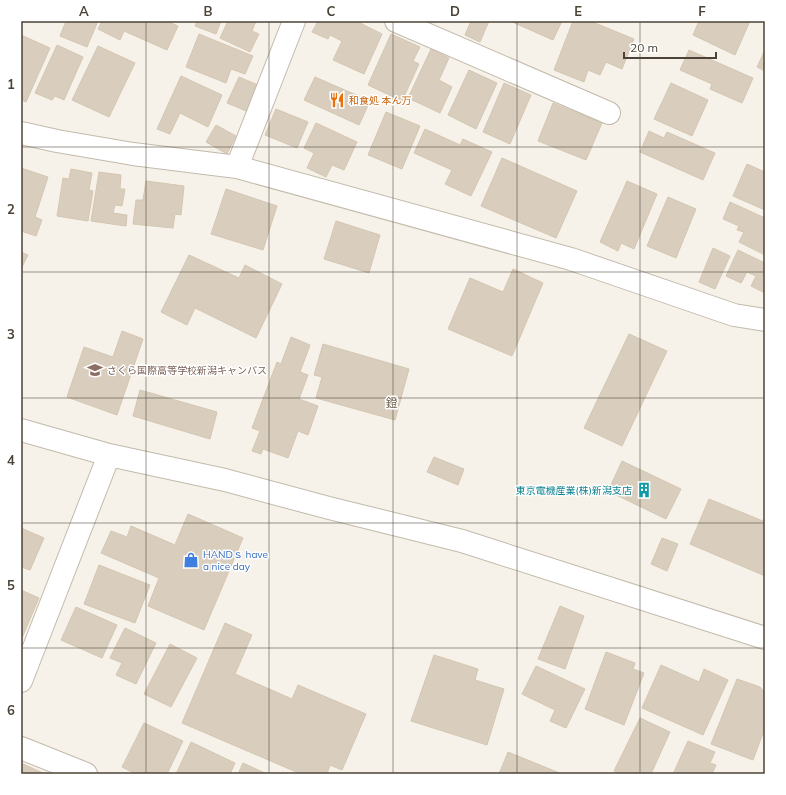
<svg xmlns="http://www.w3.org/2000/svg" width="786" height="795" font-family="Mulish,'Noto Sans JP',sans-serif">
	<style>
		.building { fill: #d9cebe; stroke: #d4c6b0 }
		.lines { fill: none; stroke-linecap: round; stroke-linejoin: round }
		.minor-casing { stroke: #c3baab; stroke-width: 24 }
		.minor { stroke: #fff; stroke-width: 22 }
		.grid { fill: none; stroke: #4b4337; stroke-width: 1; stroke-opacity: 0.55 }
		.labels { text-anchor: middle; stroke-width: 3; stroke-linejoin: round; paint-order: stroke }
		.food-label { font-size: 10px; fill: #c56008; stroke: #fff; text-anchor: start }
		.education-label { font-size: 10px; fill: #785e54; stroke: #fff; text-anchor: start }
		.culture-label { font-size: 10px; fill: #0d838f; stroke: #fff; text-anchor: end }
		.shop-label { font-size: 10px; fill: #366cbe; stroke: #fff; text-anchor: start }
		.quarter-label { font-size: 12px; fill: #6f614d; stroke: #fff }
		.neatline { fill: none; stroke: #4b4337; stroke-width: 1.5 }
		.grid-label { font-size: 13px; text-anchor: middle; font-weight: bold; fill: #4b4337 }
	</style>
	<rect width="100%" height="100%" fill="#f6f2ea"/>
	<path class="building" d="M66,21h32l-11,26 -27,-11z
		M102,21h65l11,5 -11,24 -43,-19 -4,9 -22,-11z
		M197,21h24l-5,13 -21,-8z
		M228,21h28l-4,10 7,3 -9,18 -30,-14z
		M318,21h38l26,13 -18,40 -31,-14 9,-19 -12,-6 -2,4 -16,-7z
		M471,21h18l-9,21 -15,-7z
		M510,21h52l-9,19z
		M573,21h17l44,18 -12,30 -16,-7 -6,13 -12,-5 -4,12 -30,-12z
		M699,21h51l-15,34 -42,-20z
		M199,34l54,22 -8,18 -14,-5 -5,14 -40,-16z
		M391,34l29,13 -7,14 6,3 -17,37 -34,-16z
		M21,35l29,13 -24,54 -5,-2z
		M57,45l26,12 -19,43 -9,-4 -3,4 -17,-7z
		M98,46l37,17 -26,54 -37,-17z
		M431,49l18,9 -10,22 13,7 -12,26 -32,-15z
		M689,50l64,28 -11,25 -32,-14 2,-5 -32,-14z
		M765,50v21l-8,-4z
		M469,70l28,13 -21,46 -28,-14z
		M181,76l41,19 -14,32 -28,-14 -10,21 -13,-5z
		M239,77l19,8 -12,26 -19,-8z
		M315,77l55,24 -11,24 -55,-25z
		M504,83l27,12 -21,49 -27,-12z
		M671,83l37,17 -16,36 -38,-17z
		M553,103l49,20 -16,37 -48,-19z
		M276,109l32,13 -11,26 -32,-13z
		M386,112l34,14 -18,43 -34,-14z
		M316,123l41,19 -13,28 -12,-5 -6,12 -19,-9 7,-15 -10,-5z
		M216,125l20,11 -9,18 -21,-12z
		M425,129l35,16 3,-6 29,13 -21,44 -26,-12 7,-14 -38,-17z
		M649,131l15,7 3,-6 48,21 -12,27 -63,-28z
		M502,158l75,33 -21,47 -75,-32z
		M747,164l18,8v38l-32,-14z
		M21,168l27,9 -13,40 7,3 -6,16 -15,-5z
		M71,169l21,4 -3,17 4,1 -5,30 -31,-5 6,-38 6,1z
		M99,172l22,3 -1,14h5l-3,17 -7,-1 -2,8 14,2 -1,11 -35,-5z
		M146,181l38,5 -3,29 -6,-1 -2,14 -40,-4 3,-24h7z
		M627,181l30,13 -23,55 -13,-6 -3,8 -18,-9z
		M226,189l51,17 -14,44 -52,-16z
		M668,197l28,12 -20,49 -29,-12z
		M730,202l35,16v37l-26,-13 5,-10 -7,-2 2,-4 -16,-7z
		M336,221l44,14 -11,38 -45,-14z
		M713,248l17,8 -15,33 -16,-7z
		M738,250l27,13v30l-14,-7 5,-10 -9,-4 -6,11 -15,-7z
		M21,252l7,3 -7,14z
		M189,255l50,23 6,-13 37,19 -26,54 -61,-30 -8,17 -26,-13z
		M513,269l30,14 -31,73 -64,-27 22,-51 33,14z
		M122,331l21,8 -26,76 -50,-18 17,-50 29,10z
		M629,334l38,17 -45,95 -38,-18z
		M291,337l19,8 -10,27 8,3 -9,24 19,7 -10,29 -10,-4 -10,27 -25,-9 -2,5 -9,-3 8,-20 -8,-3 25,-66 4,2z
		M323,344l86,25 -14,51 -79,-22 6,-21 -8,-2z
		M140,390l77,22 -7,27 -77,-23z
		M434,457l30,12 -6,16 -31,-13z
		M622,461l59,28 -15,30 -58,-28z
		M709,499l54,22 2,-4v59l-75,-32z
		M188,514l55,24 -39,92 -56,-24 11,-28 -58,-25 10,-22 16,6 4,-11 44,19z
		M21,528l23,10 -14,32 -9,-3z
		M662,538l16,6 -11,27 -16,-7z
		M99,565l51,20 -15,38 -51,-19z
		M21,590l18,8 -17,40 -1,-1z
		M560,606l24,10 -19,53 -27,-10z
		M76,607l41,18 -15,33 -41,-18z
		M225,623l27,12 -17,39 57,25 6,-14 68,29 -24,56 -12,-5 -3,9h-26l-119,-51z
		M125,628l31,15 -20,41 -20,-9 6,-12 -12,-5z
		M170,644l27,14 -26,49 -27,-13z
		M606,652l29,11 -2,6 11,4 -20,52 -39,-16z
		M434,655l44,14 -3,11 29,9 -17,56 -76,-24z
		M661,665l38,17 5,-13 24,11 -25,55 -61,-27z
		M536,666l49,23 -19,39 -16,-7 5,-11 -33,-16z
		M737,679l23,8 5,6v35l-12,32 -42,-16z
		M640,718l30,14 -19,42h-29l-8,-3z
		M144,723l39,18 -16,33h-31l-14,-7z
		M688,741l27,11 -5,11 6,2 -4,9h-39z
		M191,742l44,21 -5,11h-54z
		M508,752l54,22h-63z
		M21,763l24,11h-24z
		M243,763l24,11h-29z"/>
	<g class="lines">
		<g class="minor-casing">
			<path id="minor" d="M396,21l213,92
				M21,133l36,8 76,13 104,13 334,92 163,56 31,5
				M237,167l57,-146
				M21,430l88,25 116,25 104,28 133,33 303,97
				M21,681l88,-226
				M21,748l65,26"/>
		</g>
		<use href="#minor" class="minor"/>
	</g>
	<path class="grid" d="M146,21v753M269,21v753M393,21v753M517,21v753M640,21v753M21,147h744M21,272h744M21,398h744M21,523h744M21,648h744"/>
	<defs>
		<g id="restaurant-bare" transform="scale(1.2)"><path d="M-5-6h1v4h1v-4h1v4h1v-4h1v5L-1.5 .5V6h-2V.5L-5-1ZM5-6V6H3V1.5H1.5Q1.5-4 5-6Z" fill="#e8710a" stroke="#fff" stroke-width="2.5" paint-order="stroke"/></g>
		<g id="school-bare" transform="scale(1.2)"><path d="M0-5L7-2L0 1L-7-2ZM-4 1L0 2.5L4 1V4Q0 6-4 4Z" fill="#8d6e63" stroke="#fff" stroke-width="2.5" paint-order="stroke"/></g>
		<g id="building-bare" transform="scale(1.2)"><path d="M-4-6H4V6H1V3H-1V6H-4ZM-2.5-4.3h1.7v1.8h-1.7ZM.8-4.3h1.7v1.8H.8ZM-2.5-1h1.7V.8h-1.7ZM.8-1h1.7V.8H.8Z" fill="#0f9aa8" stroke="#fff" stroke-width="2.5" paint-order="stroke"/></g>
		<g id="shop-bare" transform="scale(1.2)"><path d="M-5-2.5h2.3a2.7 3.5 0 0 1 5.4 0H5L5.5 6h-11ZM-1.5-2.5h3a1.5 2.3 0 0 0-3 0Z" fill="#3f7fe0" stroke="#fff" stroke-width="2.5" paint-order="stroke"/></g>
	</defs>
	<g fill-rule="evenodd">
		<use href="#restaurant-bare" x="337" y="100"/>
		<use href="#school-bare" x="95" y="370"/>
		<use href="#building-bare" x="644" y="490"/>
		<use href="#shop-bare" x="191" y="560"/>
	</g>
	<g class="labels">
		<g class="food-label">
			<text x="349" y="104">和食処 本ん万</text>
		</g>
		<g class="education-label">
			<text x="107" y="374">さくら国際高等学校新潟キャンパス</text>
		</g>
		<g class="culture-label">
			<text x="632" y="494">東京電機産業(株)新潟支店</text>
		</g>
		<g class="shop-label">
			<text x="203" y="558">HANDｓ have<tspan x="203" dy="12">a nice day</tspan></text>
		</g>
		<g class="quarter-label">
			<text x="392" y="407">鐙</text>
		</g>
	</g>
	<rect width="786" height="795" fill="none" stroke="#ffffff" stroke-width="44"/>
	<path d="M624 52v6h92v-6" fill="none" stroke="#4b4337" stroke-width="2"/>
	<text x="630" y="52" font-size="12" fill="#4b4337" stroke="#ffffff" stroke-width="3" paint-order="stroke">20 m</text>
	<rect x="22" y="22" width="742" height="751" class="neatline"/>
	<g class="grid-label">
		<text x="84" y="16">A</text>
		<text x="208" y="16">B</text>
		<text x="331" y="16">C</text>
		<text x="455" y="16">D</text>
		<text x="578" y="16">E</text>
		<text x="702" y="16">F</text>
		<text x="11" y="89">1</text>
		<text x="11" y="214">2</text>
		<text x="11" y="339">3</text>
		<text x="11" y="465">4</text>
		<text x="11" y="590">5</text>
		<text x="11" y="715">6</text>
	</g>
</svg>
